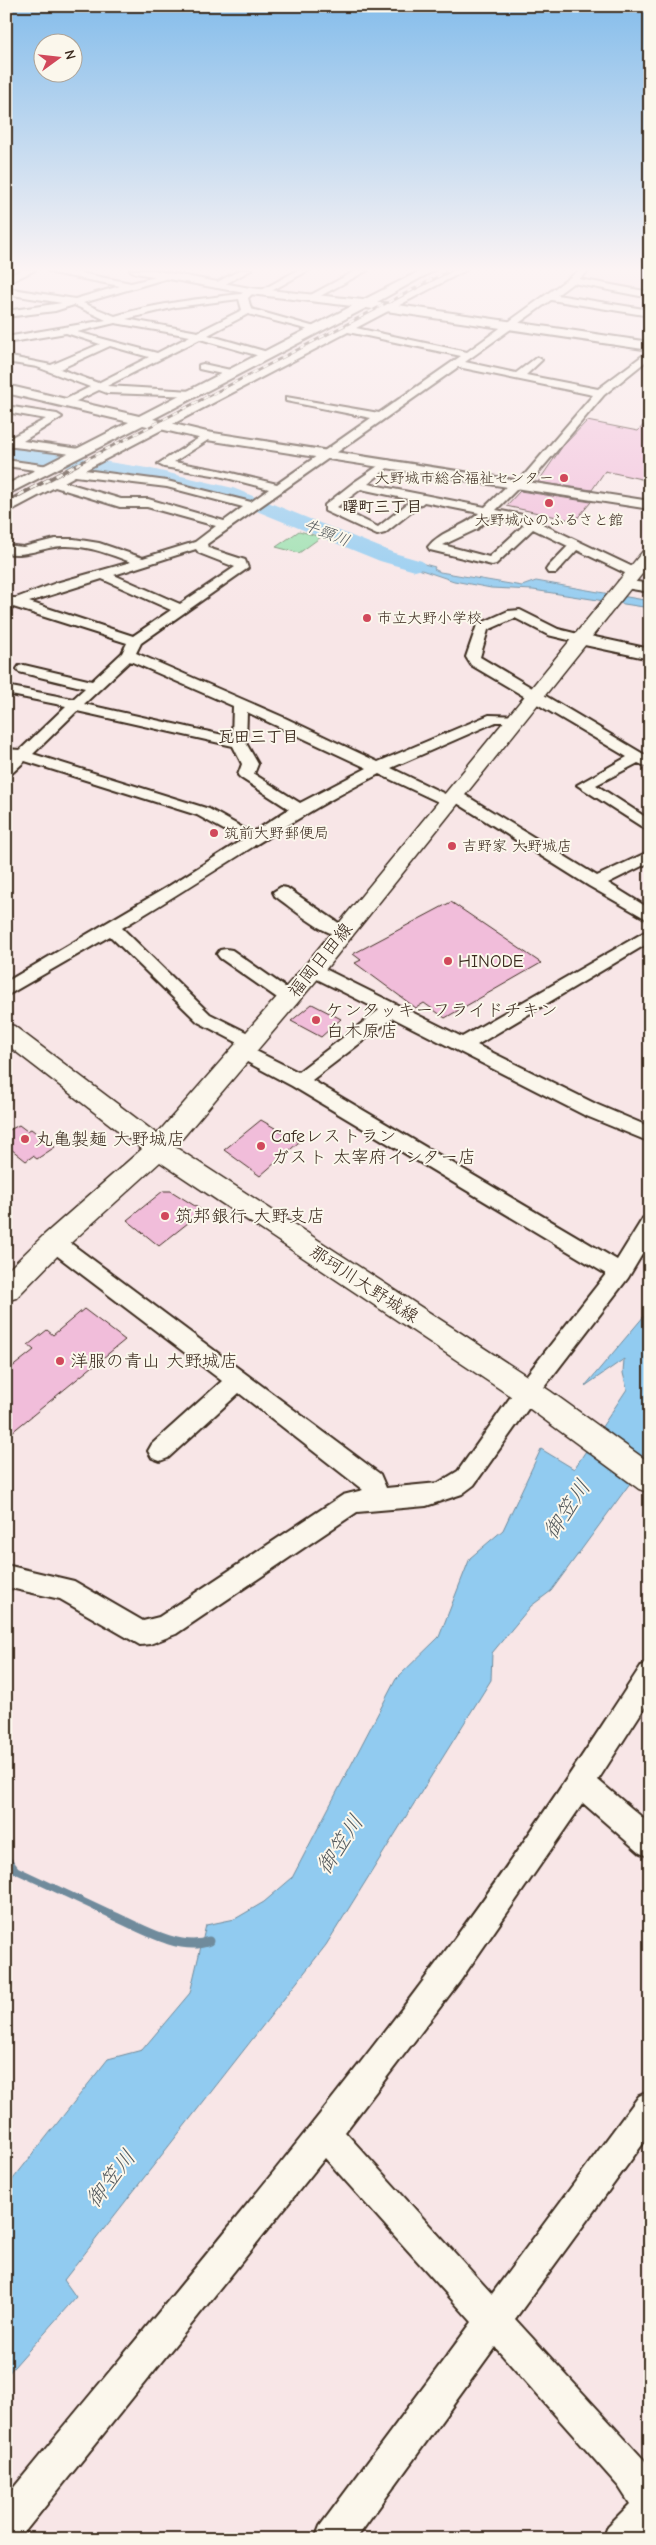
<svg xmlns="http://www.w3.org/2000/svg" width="656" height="2545" font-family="'Comic Neue','Klee One',sans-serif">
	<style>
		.built { fill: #f6dae3 }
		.green { fill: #9ae0ae; stroke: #6a8566 }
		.water { fill: #91cbf0; stroke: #6f8b9c }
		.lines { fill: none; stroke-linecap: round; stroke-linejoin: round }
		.stream-far1 { stroke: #6f8b9c; stroke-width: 7 }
		.stream { stroke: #6f8b9c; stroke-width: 9 }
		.river { fill: #91cbf0; fill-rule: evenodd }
		.building { fill: #f1bdda; stroke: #3b2a1e }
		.minor-casing { stroke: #3b2a1e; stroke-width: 4 }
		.tertiary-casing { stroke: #3b2a1e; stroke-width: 4 }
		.secondary-casing { stroke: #3b2a1e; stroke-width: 3 }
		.minor { fill: #fbf7ec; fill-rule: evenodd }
		.tertiary { fill: #fbf7ec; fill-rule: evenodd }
		.secondary { fill: #fbf7ec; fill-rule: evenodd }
		.rail-far1-casing { stroke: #3b2a1e; stroke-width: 2.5 }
		.rail-casing { stroke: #3b2a1e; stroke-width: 4 }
		.rail-far1 { stroke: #fbf7ec; stroke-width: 2; stroke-dasharray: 5.5; stroke-linecap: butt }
		.rail { stroke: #fbf7ec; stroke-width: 2.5; stroke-dasharray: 7; stroke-linecap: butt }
		.poi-dot { fill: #d1495b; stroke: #fbf7ec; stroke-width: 2 }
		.labels { text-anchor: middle; stroke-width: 4; stroke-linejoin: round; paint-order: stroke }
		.far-poi-label { font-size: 15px; fill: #3b2a1e; stroke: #fbf7ec; text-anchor: start }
		.far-neighbourhood-label { font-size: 16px; font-weight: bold; fill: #3b2a1e; stroke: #fbf7ec }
		.far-water-label { font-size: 16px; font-style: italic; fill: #555a5d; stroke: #fbf7ec }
		.street-label { font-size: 18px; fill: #3b2a1e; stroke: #fbf7ec }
		.poi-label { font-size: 18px; fill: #3b2a1e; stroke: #fbf7ec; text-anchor: start }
		.near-water-label { font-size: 22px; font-style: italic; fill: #555a5d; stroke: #fbf7ec }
	</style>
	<rect width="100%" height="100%" fill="#f8e6e7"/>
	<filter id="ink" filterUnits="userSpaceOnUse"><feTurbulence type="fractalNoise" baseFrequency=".02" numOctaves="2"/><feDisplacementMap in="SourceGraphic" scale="10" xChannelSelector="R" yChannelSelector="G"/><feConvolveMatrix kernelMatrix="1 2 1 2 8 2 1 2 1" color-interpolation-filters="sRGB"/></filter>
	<g filter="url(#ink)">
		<path class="built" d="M593,270h57v22l-71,-13z"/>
		<path class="green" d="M299,531l22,6 -22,16 -23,-6z"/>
		<path class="water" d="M367,548l68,19 -1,2 6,3 82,14 14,-5 114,20v7l-117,-18 -42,-2 -37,-7 -68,-23z
			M650,1309v147l-99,135 -20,15 -39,47 -1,27 -165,265 -262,335 12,17 -70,79v-188l102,-129 34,-9 48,-57 16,-68 29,-6 29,-17 28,-24 104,-199 43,-42 31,-79 33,-28 38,-81 33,20 53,-80 -4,-16 1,-14 -39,27z"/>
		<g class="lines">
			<path class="stream-far1" d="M6,1857l10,13 98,46"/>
			<path class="stream" d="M112,1915c25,11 69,38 97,26"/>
			<path class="river" d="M6,446l141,22 86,20 161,65 28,8 3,4 -3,4 -7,2 -35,-10 -160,-65 -73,-16 -141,-22z"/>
		</g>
		<path class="building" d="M650,418v63l-45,-10 -13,19 -54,-8 24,-35 25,-26 51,10z
			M520,491l71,11 -16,19 -69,-15z
			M451,902l90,61 -96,55 -21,-15 -8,5 -61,-45 6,-3 -8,-6z
			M312,1004l29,15 -20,18 -30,-16z
			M261,1120l38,22 -39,34 -36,-26z
			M19,1125l8,6 4,-2 24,18 -18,12 -4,-3 -7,5 -20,-16v-13z
			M163,1191h8l32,20 -44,35 -32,-26z
			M84,1309l41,31 -119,97v-65l28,-22 -6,-5 19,-15 6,5z"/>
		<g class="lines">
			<g class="minor-casing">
				<path id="minor" d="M48,270h17l66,13 37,-9v4l-85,25 32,13c41,-13 83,-17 126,-22l9,-6 5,3 -7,7 3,11 71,20 -5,3 -69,-18 -40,21 63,18v4h-8l-63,-18 -93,47 85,5 5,3 -1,2 -89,-3 -8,-3 -33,16 -4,-1v-4l28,-14 -53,-20 -31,-5v-6l45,9 49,-21 -34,-11 -60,10v-6l100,-17 -32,-15 -19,6 -49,6v-6l56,-8 -56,-9v-6l69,11 45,-13 -68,-13zM239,299l3,11 -44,22 -72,-13 50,-12zM115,323l75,13 -33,17 -80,-21zM110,346l39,11 -51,26 -38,-14z
					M240,270h11l-33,18 -8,-2z
					M298,270h11l-43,24 -8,-2z
					M357,270h11l-55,30 -8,-2z
					M455,270h11l-110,58 111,24 113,-82h10l-11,9 71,13v6l-77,-15 -16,12 93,15v6l-99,-16 -86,62 51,11 21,-16 5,3 -16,15 72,14 52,-39v8l-46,37 -78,92 -8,1 -22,22 27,5 114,54 2,3 -2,3h-8l-52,-25 -21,23h-8l-2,-3 2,-3 20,-21 -35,-17 -37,35 -4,1 -62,-15 -2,-3c13,-17 36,-19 51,-34l-55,-11 -39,31 -8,2 -52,-24v-6l28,-22 34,-23 4,1v4l-23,19 117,23 27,-26 8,-1 73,-85 -135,-28 -251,177 1,4 37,12 3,8 -107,75 -5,10 147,64 95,45 111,-47 33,1 2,3 -2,3h-26l-105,46 56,27 8,-5 5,2 137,84 53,-25v11l-42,21 42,26v12l-61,-35 -132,-83 -7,4 -5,-2 -66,-31c-89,45 -171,103 -257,154l88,86 48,24 2,4 -2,4 -8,2 48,24 81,-62 -72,-36 -3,-4 3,-4h12l143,71 188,-108v13l-173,103 121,60 52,22v15l-66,-27 -191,-97 -81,62 305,180 26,-42 7,-3v26l-22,37 -93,121 -61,86 -12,9 -36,12 -69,6 -181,122 -26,10 -10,1 -80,-46 -54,-12v-22l68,16 69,40 16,-4 184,-122 20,-5 -124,-97 -71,65 -8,3 -8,-3 -4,-7 4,-7 70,-63 -175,-133 -3,-6 3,-6 7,-2 7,2 319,238 6,14 52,-5 20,-12 61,-86 87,-111 -314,-188 -56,-30 -2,-4 2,-4 8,-2 -46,-24 -88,-86 -104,60v-14l163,-96 73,-46 -45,-25 -172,-54 -14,13 -5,1v-12l6,-6 -6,-2v-6l14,1 46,-44 -60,-12v-8l67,13 12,-11 -66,-16 -2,-3 2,-3 5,-1 68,16 30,-28 5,-10 -117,-37 -4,-2v-6h10l40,-15 75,-21c-22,-8 -44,-17 -68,-16 -20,1 -36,11 -57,7v-8l17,2 32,-8h19l25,4 44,15 52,-16 21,-16 -69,-19h-27l-65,-20 -49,26v-9l92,-50zM348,332l113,24 -82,57 -93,-16v4l85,17 -94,66 -58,-14 -45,-8 37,-24v-4l-4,-1 -49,31 6,3 55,9 50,13 -18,13 -84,-21 -82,-11zM75,476l92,11 76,20 -19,14 -76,-22h-27l-57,-17zM361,489l51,11 -34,27 -41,-20zM490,516l34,9 -35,32 -46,-12 34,-16zM196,549l3,4 36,14 -55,37 -66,-29zM102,579l69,31 -38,26 -104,-34zM130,661l103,45 -1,31 -148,-33zM77,711l156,35 9,18 -4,11 3,3 48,31 -37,24 -43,-24 -176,-55zM247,712l120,56 -67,35 -46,-29 4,-10 -12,-21z
					M203,364l32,7 1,2 -5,3 -32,-7v-4z
					M6,406l51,8 5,3 -39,24 57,8 6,3 -6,3 -74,-9v-6l40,-21 -40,-7z
					M6,460l43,6 6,3 -6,3 -43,-6z
					M624,580l26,4v8l-31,-5 -1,-3 1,-3z
					M520,610l38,19 28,7 2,3 -7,4 -33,-8 -33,-17 -27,12 -8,27 170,101v10l-12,-5 -42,22 54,35v12l-73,-47 50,-28 -156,-92 -5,-8 11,-32 31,-14z
					M281,887l6,1 65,44 -3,4c-20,5 -58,-29 -74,-40l-2,-4z
					M226,949l6,1 63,44 3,4 -3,4h-12l-63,-44 -3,-4 3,-4z
					M650,1663v36l-52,81 52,44v33l-10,-4 -57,-50 -123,178 -115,151 147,162 147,-198 11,-5v43l-135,185 130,142 5,9v66l-3,3h-44l5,-13 22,-22 -11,-17 -124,-140 -139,192h-41l5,-13 152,-204 -147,-164 -306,381h-13v-42c146,-178 295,-352 432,-536 72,-96 138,-195 203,-295z"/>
			</g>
			<g class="tertiary-casing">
				<path id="tertiary" d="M21,270h14l-29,14v-7z
					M130,270h23l97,18 113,12 59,-30h13l-58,32 273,40v8l-284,-42 -213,111 54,13 443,69v8l-443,-69 -64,-15 -137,70v-10l123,-63 -123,-29v-8l133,31 213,-110 -102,-12 -114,-21z
					M581,634l69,15v10l-75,-16 -2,-4z"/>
			</g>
			<g class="secondary-casing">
				<path id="secondary" d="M650,548v16l-329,411 -146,172 375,244 100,72v30l-11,-4 -109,-80 -370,-247 -96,87 -48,49 -10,3v-29l38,-37 98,-86 -136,-105v-20l8,2 143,108 148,-169 339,-415z"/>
			</g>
			<use href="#minor" class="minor"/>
			<use href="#tertiary" class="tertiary"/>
			<use href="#secondary" class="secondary"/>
			<g class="rail-far1-casing">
				<path id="rail-far1" d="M76,465l374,-195"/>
			</g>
			<g class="rail-casing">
				<path id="rail" d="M6,502l72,-38"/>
			</g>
			<use href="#rail-far1" class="rail-far1"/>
			<use href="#rail" class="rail"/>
		</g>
	</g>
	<linearGradient id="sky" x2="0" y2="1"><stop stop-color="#85bdeb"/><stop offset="0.43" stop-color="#fcf4f4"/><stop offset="1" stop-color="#fcf4f4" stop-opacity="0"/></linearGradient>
	<rect width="656" height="626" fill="url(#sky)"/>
	<g class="poi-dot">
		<circle cx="564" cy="478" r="5"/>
		<circle cx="549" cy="503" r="5"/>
		<circle cx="367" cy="618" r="5"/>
		<circle cx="214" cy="833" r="5"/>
		<circle cx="452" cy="846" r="5"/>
		<circle cx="448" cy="961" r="5"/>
		<circle cx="316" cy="1020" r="5"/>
		<circle cx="25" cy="1139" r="5"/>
		<circle cx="261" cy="1146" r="5"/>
		<circle cx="165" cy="1216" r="5"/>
		<circle cx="60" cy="1361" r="5"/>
	</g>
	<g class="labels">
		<g class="far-poi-label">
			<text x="554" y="483" text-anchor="end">大野城市総合福祉センター</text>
			<text x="549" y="525" text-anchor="middle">大野城心のふるさと館</text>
			<text x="377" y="623">市立大野小学校</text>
			<text x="224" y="838">筑前大野郵便局</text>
			<text x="462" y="851">吉野家 大野城店</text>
		</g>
		<g class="far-neighbourhood-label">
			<text x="382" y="512">曙町三丁目</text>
			<text x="258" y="742">瓦田三丁目</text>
		</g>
		<g class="far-water-label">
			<text transform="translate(327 532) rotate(22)" y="6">牛頸川</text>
		</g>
		<g class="street-label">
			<text transform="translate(320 960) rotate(-51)" y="6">福岡日田線</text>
			<text transform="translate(364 1284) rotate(33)" y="6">那珂川大野城線</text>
		</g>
		<g class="poi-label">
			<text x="458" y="967">HINODE</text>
			<text x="326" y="1016">ケンタッキーフライドチキン<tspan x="326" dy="21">白木原店</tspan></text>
			<text x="271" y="1142">Cafeレストラン<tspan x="271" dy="21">ガスト 太宰府インター店</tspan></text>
			<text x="35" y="1145">丸亀製麺 大野城店</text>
			<text x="175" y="1222">筑邦銀行 大野支店</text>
			<text x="70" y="1367">洋服の青山 大野城店</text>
		</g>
		<g class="near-water-label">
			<text transform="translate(566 1509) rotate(-56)" y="8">御笠川</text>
			<text transform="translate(339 1844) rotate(-56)" y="8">御笠川</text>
			<text transform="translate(110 2178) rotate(-52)" y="8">御笠川</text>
		</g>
	</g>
	<rect width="656" height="2545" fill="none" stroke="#fbf7ec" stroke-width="25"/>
	<rect x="12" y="12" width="631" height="2520" fill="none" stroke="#3b2a1e" stroke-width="2" filter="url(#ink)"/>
	<g transform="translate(58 58) rotate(75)"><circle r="24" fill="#fbf7ec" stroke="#aea59a"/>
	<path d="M0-4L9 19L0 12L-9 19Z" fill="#d1495b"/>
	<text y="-8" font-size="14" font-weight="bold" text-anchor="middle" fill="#3b2a1e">N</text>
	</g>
</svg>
